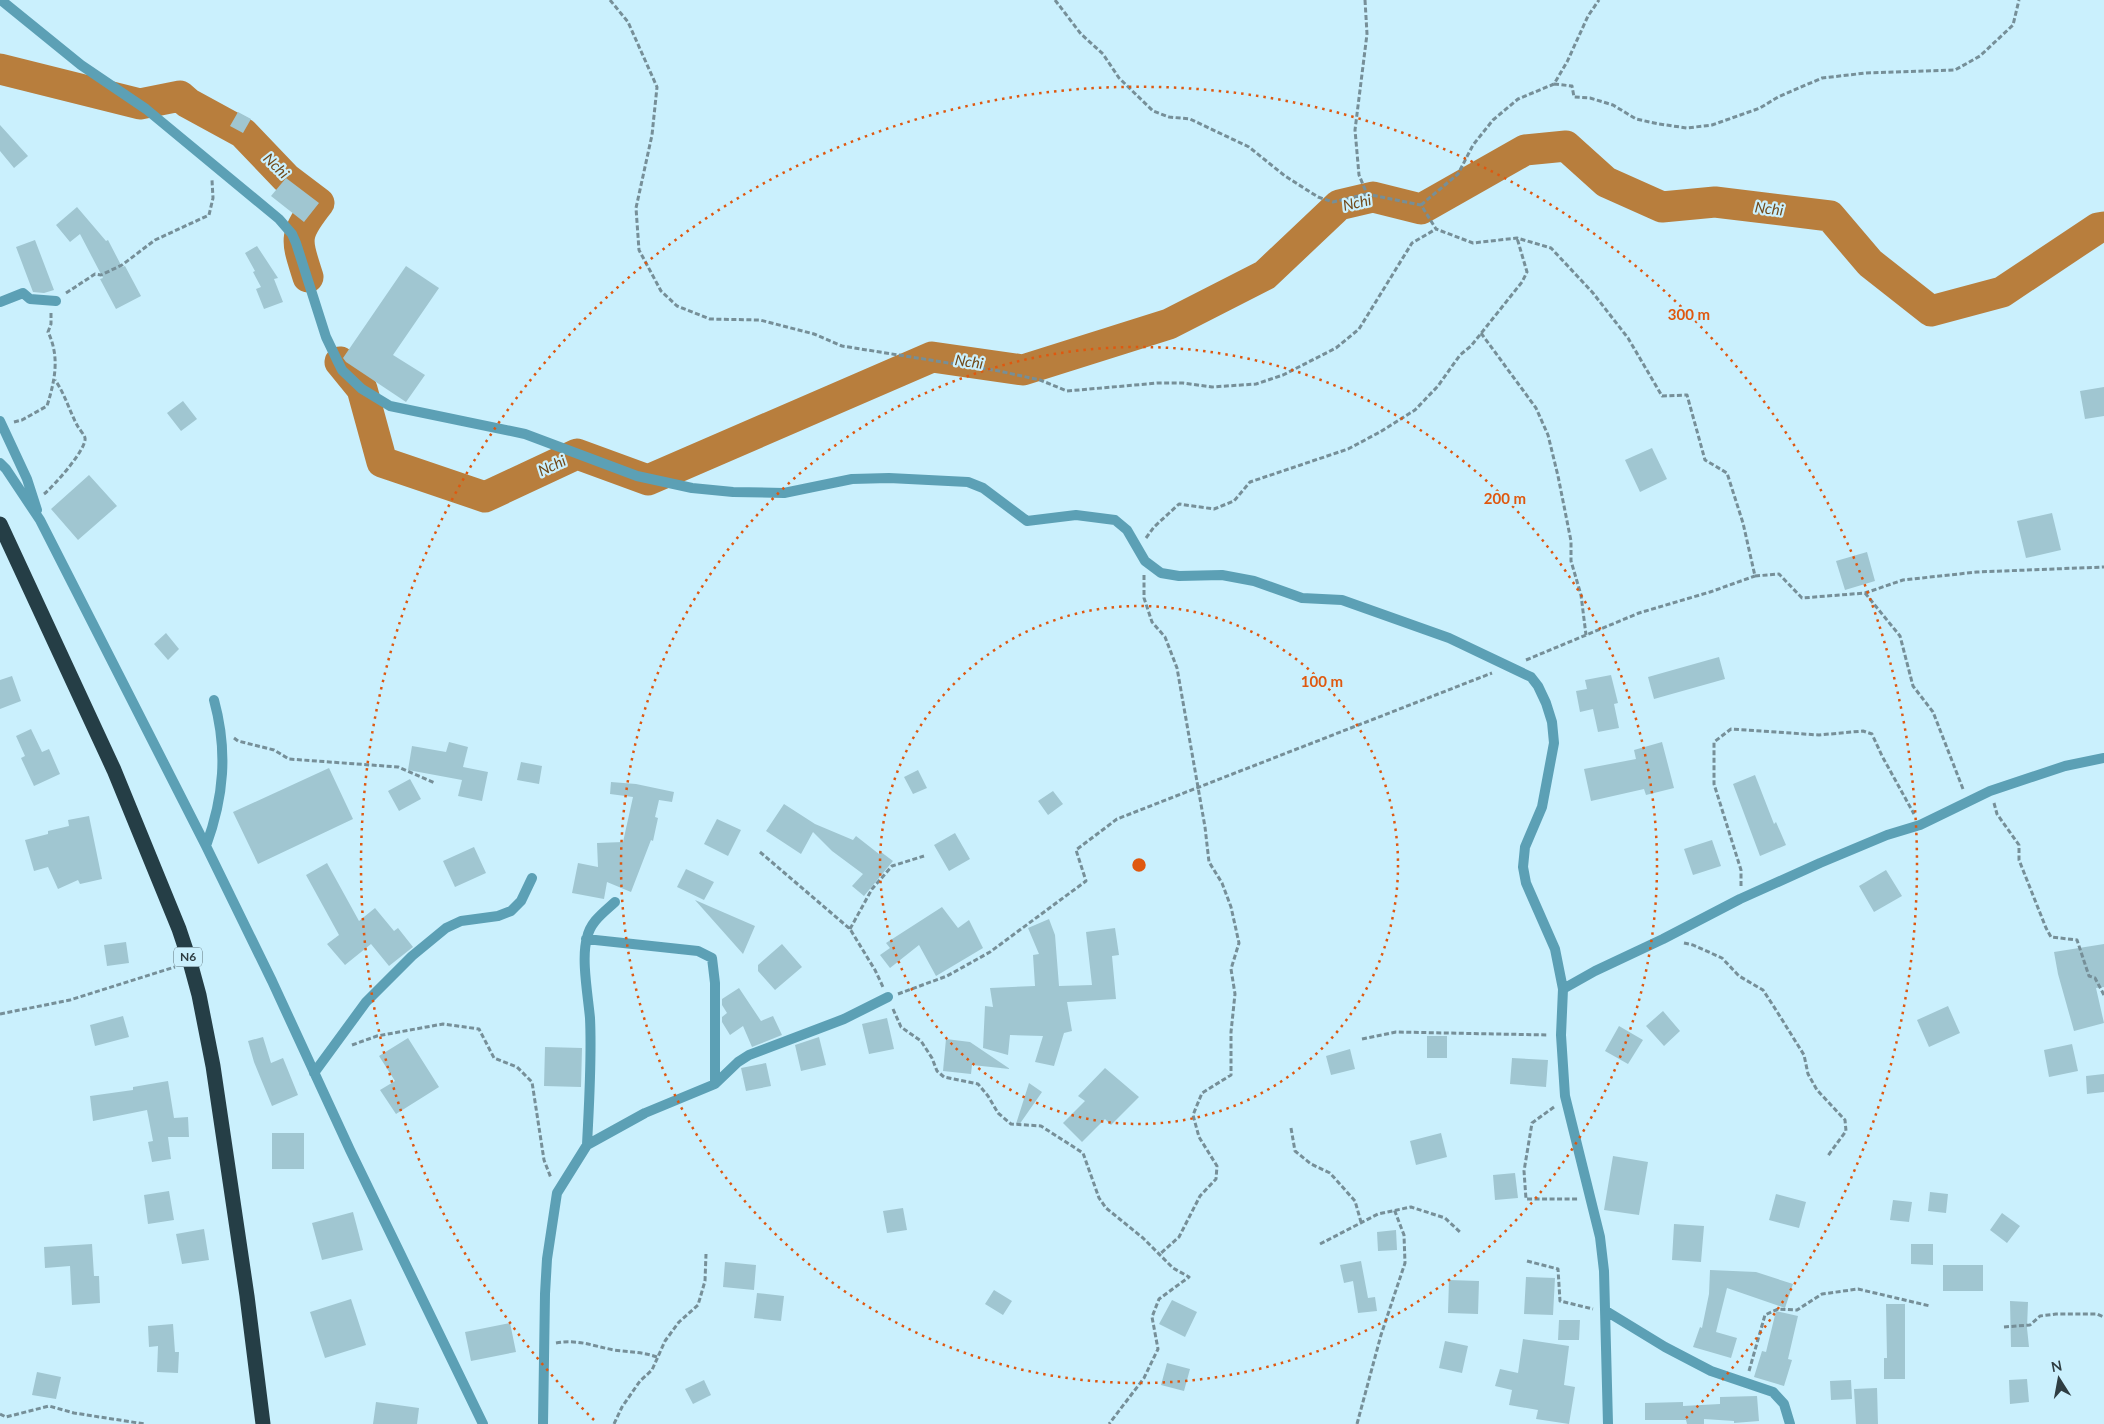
<svg xmlns="http://www.w3.org/2000/svg" width="2104" height="1424" font-family="Lato,sans-serif">
	<style>
		.lines { fill: none; stroke-linecap: round; stroke-linejoin: round }
		.river { stroke: #b87e3d; stroke-width: 31 }
		.building { fill: #a0c6d1 }
		.path { stroke: #768f98; stroke-width: 3; stroke-dasharray: 5 2.5; stroke-linecap: butt }
		.street { stroke: #5ca0b5; stroke-width: 10 }
		.highway { stroke: #253e46; stroke-width: 15 }
		.ring { fill: none; stroke: #df580f; stroke-width: 2.5; stroke-dasharray: 2.5 5 }
		.labels { text-anchor: middle; stroke-width: 4.5; stroke-linejoin: round; paint-order: stroke }
		.shield { fill: #caf0fd; stroke: #5d737a; stroke-width: 1 }
		.shield-label { font-size: 12px; font-weight: bold; fill: #2e3d42 }
		.water-label { font-size: 15px; font-style: italic; fill: #724919; stroke: #caf0fd }
		.centre { fill: #df580f; stroke: #caf0fd; stroke-width: 2.5 }
		.ring-label { font-size: 15px; text-anchor: middle; font-weight: bold; fill: #df580f; stroke: #caf0fd; stroke-width: 4.5; stroke-linejoin: round; paint-order: stroke }
	</style>
	<rect width="100%" height="100%" fill="#caf0fd"/>
	<g class="lines">
		<path class="river" d="M0,69l140,35 40,-8 8,7 55,30 43,45 33,25c-26,33 -23,36 -11,74
			M340,362l22,27 20,73 103,35 92,-43 71,26 284,-123 91,13 146,-46 96,-49 74,-70 34,-8 48,12 104,-59 41,-4 40,36 56,25 53,-5 115,14 40,47 61,48 71,-19 96,-64 6,-1"/>
	</g>
	<path class="building" d="M238,112l13,7 -8,14 -13,-7z
		M0,125l28,31 -14,12 -14,-17z
		M286,178l33,25 -15,19 -33,-26z
		M77,207l29,34 2,-1 14,27 3,-1 16,30 -25,13 -16,-30 3,-1 -23,-44 -10,8 -14,-17z
		M35,240l19,50 -10,3 -11,-1 -17,-45z
		M257,246l21,32 -4,1 9,23 -19,7 -8,-20 5,-2 -8,-15 2,-1 -10,-18z
		M406,266l33,22 -46,67 32,20 -19,27 -60,-40 -3,-4z
		M2104,387v29l-19,3 -5,-28z
		M183,401l14,18 -16,12 -14,-18z
		M1652,448l15,31 -27,13 -15,-32z
		M89,475l28,31 -39,34 -27,-31z
		M2052,513l9,37 -35,8 -9,-37z
		M1867,552l8,29 -30,9 -9,-29z
		M166,633l13,16 -11,11 -14,-16z
		M1719,657l6,22 -71,20 -6,-22z
		M1611,675l7,28 -4,1 5,24 -21,4 -5,-23 -13,3 -4,-21 11,-2 -2,-9z
		M12,676l9,25 -21,8v-29z
		M31,729l11,23 7,-3 11,25 -26,12 -13,-28 4,-2 -9,-20z
		M449,742l19,5 -5,20 25,5 -6,29 -24,-5 4,-16 -54,-10 4,-24 34,6z
		M1662,742l12,46 -28,7 -2,-6 -53,12 -7,-32 52,-10 -2,-9z
		M521,762l21,4 -3,18 -22,-4z
		M329,768l24,51 -95,45 -25,-52z
		M918,770l9,18 -14,6 -9,-17z
		M1755,775l19,49 2,-2 10,23 -26,11 -27,-72z
		M410,779l11,20 -22,12 -11,-20z
		M611,782l25,2 38,8 -2,10 -13,-2 -4,17 3,1 -5,23 -2,-1 -20,52 -24,-10 -3,17 -32,-6 6,-30 20,4 -1,-24 26,-1 10,-45 -23,-3z
		M1053,791l10,13 -15,11 -10,-14z
		M784,804l31,20 38,16 3,-4 23,18 2,-2 12,9 -29,35 -12,-10 11,-12 -31,-23 -19,-19 -12,22 -35,-23z
		M89,816l13,63 -22,5 -2,-4 -20,9 -10,-22 -14,4 -9,-31 23,-6v-3l21,-5 -1,-6z
		M717,819l24,11 -13,26 -24,-12z
		M955,833l15,26 -21,12 -15,-26z
		M1712,840l9,26 -28,9 -9,-26z
		M474,847l12,26 -31,14 -12,-26z
		M327,863l32,58 16,-13 19,23 4,-3 15,19 -24,19 -18,-22 -26,21 -18,-21 12,-9 -33,-60z
		M686,869l28,13 -10,18 -27,-13z
		M1886,870l16,26 -28,16 -15,-26z
		M695,900l60,26 -12,28z
		M942,907l16,21 11,-8 14,28 -47,28 -17,-31 -29,23 -10,-13 10,-7 -4,-5z
		M1049,919l6,16 4,51 33,-1 -6,-53 29,-4 4,27 -7,1 4,43 -49,3 5,29 -8,2 -10,33 -19,-4 8,-26 -33,-1 -2,20 -25,-7 2,-42 8,1 -3,-19 45,-2 -2,-31 6,-1 -11,-26z
		M126,942l3,21 -22,3 -3,-21z
		M782,944l20,23 -27,23 -17,-19v-6z
		M2104,944v43l-8,1 8,35 -30,8 -16,-57 -4,-22z
		M739,988l22,33 12,-5 9,19 -30,12 -9,-21 -13,9 -8,-13v-5l5,-4 -5,-8v-6z
		M1948,1006l12,27 -31,14 -12,-27z
		M1663,1011l17,20 -16,15 -18,-20z
		M123,1016l6,21 -34,9 -5,-21z
		M887,1018l7,31 -25,5 -7,-30z
		M1619,1026l24,14 -15,24 -23,-13z
		M1427,1036h20v22h-20z
		M263,1037l8,26 12,-5 15,37 -26,11 -18,-44 -6,-21z
		M819,1037l7,28 -25,6 -6,-26z
		M408,1038l31,49 -43,27 -16,-24 15,-9 -16,-25z
		M946,1039l24,3 40,27 -38,-4 -1,9 -28,-3z
		M2072,1044l6,27 -29,6 -5,-27z
		M545,1047l37,1 -1,39 -37,-1z
		M1350,1049l5,20 -24,6 -5,-19z
		M1512,1058l36,2 -2,27 -36,-3z
		M766,1063l5,23 -25,5 -5,-23z
		M1105,1068l34,29 -28,28 -6,-6 -23,23 -19,-19 22,-22 -7,-5z
		M2104,1074v18l-17,2 -1,-18z
		M168,1081l6,37 14,-1 1,20h-21l3,22 -19,3 -4,-20 5,-1 -6,-31 -54,11 -3,-25 43,-6v-3z
		M1029,1083l13,9 -23,33 -3,-1z
		M272,1133h32v36h-32z
		M1441,1133l6,24 -31,8 -6,-24z
		M1613,1156l35,6 -9,53 -35,-5z
		M1515,1173l3,25 -23,2 -2,-25z
		M169,1191l5,29 -26,4 -4,-29z
		M1930,1192l18,2 -2,19 -18,-2z
		M1776,1194l30,8 -7,26 -30,-8z
		M1893,1200l19,2 -3,20 -19,-2z
		M903,1208l4,22 -20,3 -4,-22z
		M353,1212l10,38 -41,10 -10,-37z
		M2002,1213l18,13 -13,17 -17,-13z
		M1674,1224l30,2 -3,36 -29,-2z
		M204,1229l5,31 -27,4 -6,-30z
		M1396,1230l1,20 -19,1 -1,-19z
		M92,1244l2,32h5l1,27 -28,2 -2,-39 -25,2 -1,-21z
		M1911,1244h22v21l-22,-1z
		M1361,1261l7,37 7,-1 2,14 -19,2 -5,-32 -9,2 -4,-18z
		M725,1262l31,3 -2,25 -31,-3z
		M1943,1265h40v26h-40z
		M1710,1270l46,2 37,12 -8,24 -58,-20 -11,44 21,6 -6,20 -38,-11 7,-20 2,1 7,-34z
		M1526,1277l29,1 -2,37 -29,-1z
		M1449,1280l30,1 -1,33 -30,-1z
		M994,1290l18,11 -9,14 -18,-11z
		M757,1293l27,3 -3,25 -27,-3z
		M351,1299l15,46 -41,13 -15,-46z
		M1172,1300l25,12 -12,25 -26,-13z
		M2010,1301l18,1 -1,26 2,19h-18z
		M1886,1304h19v75h-21v-21h3z
		M1776,1311l22,5 -10,43 4,1 -8,26 -30,-9 8,-26 4,1z
		M1559,1320h21l-1,20h-21z
		M510,1323l6,29 -45,9 -6,-29z
		M173,1324l2,28h4l-1,21 -21,-1 1,-26 -9,1 -1,-21z
		M1523,1339l46,7 -5,39 11,2 -6,37 -33,-5 2,-9 -29,-5 3,-15 -17,-4 5,-17 18,4z
		M1445,1341l23,5 -6,27 -23,-5z
		M1167,1363l23,6 -6,22 -23,-6z
		M37,1372l24,5 -5,22 -24,-4z
		M2027,1379l2,23 -19,2 -1,-24z
		M704,1380l7,15 -18,9 -8,-15z
		M1851,1380l1,19 -21,1 -1,-19z
		M1877,1388l1,36h-22l-2,-35z
		M1757,1396l2,25 -25,2v-2l-30,-2v5h-17l-1,-4h-41v-17l38,-1v4l37,-2v-7z
		M376,1402l43,6 -2,16h-44z"/>
	<g class="lines">
		<path class="path" d="M610,0l18,22 29,65 -5,48 -16,73 3,42 22,41 16,15 33,13 50,1 54,14 28,12 157,25 41,9 27,11 91,-8h25l29,4 44,-3 27,-9 53,-27 23,-19 53,-86 24,-14
			M1055,0l26,34 22,20 16,24 34,33 16,6 21,2 59,28 36,29 33,21 15,5 34,-8
			M1365,0l2,34 -12,96 4,45 8,19 54,11 15,24 37,14 44,-5 34,10 42,45 35,45 34,58 25,-1 18,65 22,13 16,50 12,53 24,-2 23,24 63,-5 38,-13 74,-8 127,-5
			M1554,84l18,2 2,11 16,1 23,7 23,14 23,5 28,4 25,-3 48,-17 18,-11 44,-19 44,-5 89,-3 25,-14 33,-31 6,-25
			M1421,205l37,-31 15,-29 20,-25 25,-21 36,-15 13,-22 21,-46 11,-16
			M66,293l29,-19 6,1 21,-10 33,-25 54,-25 4,-17 -1,-18
			M1481,333l55,75 12,27 10,41 13,65v20l10,34 5,40
			M14,422l8,-2 25,-14c8,-26 13,-49 1,-74l3,-8v-11
			M44,494c9,-7 43,-45 41,-56 -1,-4 -6,-9 -8,-13 -8,-15 -12,-31 -22,-45
			M1146,538l8,-11 25,-23 35,5 20,-8 16,-19 98,-33 32,-17 35,-22 23,-24 22,-31 11,-9 51,-64 5,-10 -10,-34
			M1144,575v23l8,24 13,15 12,31 28,159 4,35 13,21 9,24 8,36 -8,26 4,25 -4,38v43l-29,18 -9,22 6,22 18,29 -1,13 -16,17 -21,41 -19,17
			M1865,593l35,43 13,50 20,26 30,77
			M1526,660l113,-47 71,-21 45,-16
			M234,738l4,3 36,9 15,9 109,8 37,16
			M1994,803l3,11 22,31v15l27,68 5,9 26,3 12,36 6,2 9,17
			M760,852l90,77 25,41 8,17
			M1741,886v-16l-27,-86v-42l17,-13 88,6 44,-4 9,3 10,22 32,58
			M850,929l22,-40 20,-23 32,-10
			M1684,943l9,2 29,13 17,18 24,14 13,20 28,45 4,19 9,16 28,30 1,11 -19,26
			M898,994l49,-18 43,-24 96,-71 -10,-31 41,-31 375,-146
			M893,1009l8,18 20,14 11,17 5,13 7,6 34,7 10,12 10,17 13,11 30,2 42,27 16,45 7,10 37,30 30,30 16,9 -30,22 -7,18 6,32 -14,29 -35,46
			M0,1014l70,-14 105,-33
			M1362,1039l34,-7 152,3
			M352,1045l25,-9 66,-12 36,5 15,29 23,9 15,15 12,78 7,18
			M1554,1107l-22,16 -8,48 2,28h52
			M1291,1128l4,23 16,13 19,9 25,28 6,21
			M1320,1244l58,-30 33,-7 34,11 16,15
			M1527,1261l31,8 2,32 33,8
			M2004,1327l26,-2 10,-9 16,-2h41l7,3
			M556,1343c22,-4 37,3 58,7 15,2 29,2 43,7
			M1749,1371l16,-56 13,-6 19,1 25,-16 36,-5 72,17
			M0,1414l6,3 43,-11 25,7 71,11
			M614,1424l8,-17 18,-26 12,-11 13,-29 14,-19 19,-17 7,-24 1,-27
			M1357,1424l24,-89 24,-72 -1,-28 -10,-26"/>
		<path class="street" d="M1,0l80,65 65,44 133,110 13,15 4,9 30,94 12,25 4,8 20,19 28,17 135,28 112,42 55,12 41,4 51,1 68,-14 37,-1 79,4 15,6 44,33 49,-6 39,5 12,10 18,31 16,12 18,3 43,-1 32,6 48,17 40,2 107,38 82,39 7,9 8,17 6,19 2,21 -12,64 -17,40 -2,20 3,16 29,66 8,40 -2,46 4,61 35,141 4,34 4,153
			M0,302l23,-9 7,6 26,2
			M0,421l27,58 10,31
			M0,463l6,6 34,51 166,326 66,135 78,169 133,274
			M206,846c18,-49 22,-95 8,-146
			M586,939l112,12 14,7 3,25v101
			M1563,989l32,-18 68,-32 77,-40 80,-36 67,-28 33,-10 70,-34 75,-25 39,-8
			M314,1073l52,-71 46,-46 34,-28 15,-7 37,-5 13,-5 10,-10 11,-23
			M587,1145c2,-42 5,-85 3,-127 -2,-22 -9,-60 -3,-80 3,-16 16,-25 28,-36
			M1606,1311l59,36 46,24 62,21 11,12 6,20
			M543,1424l2,-130 2,-35 10,-66 30,-48 58,-32 70,-29 23,-22 11,-7 95,-36 44,-22"/>
		<path class="highway" d="M0,524l114,246 65,159 11,33 9,33 14,71 34,230 16,128"/>
	</g>
	<g class="ring">
		<circle cx="1139" cy="865" r="259"/>
		<circle cx="1139" cy="865" r="518"/>
		<path d="M594 1420A778 778 0 1 1 1684 1420"/>
	</g>
	<g class="labels">
		<rect class="shield" x="174" y="947.5" width="28" height="19" rx="4"/>
		<g class="shield-label">
			<text x="188" y="961">N6</text>
		</g>
		<g class="water-label">
			<text transform="translate(276 166) rotate(45)" y="5">Nchi</text>
			<text transform="translate(1357 203) rotate(-13)" y="5">Nchi</text>
			<text transform="translate(1769 209) rotate(7)" y="5">Nchi</text>
			<text transform="translate(969 362) rotate(8)" y="5">Nchi</text>
			<text transform="translate(552 466) rotate(-25)" y="5">Nchi</text>
		</g>
	</g>
	<circle cx="1139" cy="865" r="8" class="centre"/>
	<g class="ring-label">
		<text x="1689" y="320">300 m</text>
		<text x="1505" y="504">200 m</text>
		<text x="1322" y="687">100 m</text>
	</g>
	<g transform="translate(2059 1379) rotate(349)" stroke="#caf0fd" stroke-width="4" paint-order="stroke">
	<path d="M0-4L9 19L0 12L-9 19Z" fill="#2e3d42"/>
	<text y="-8" font-size="14" font-weight="bold" text-anchor="middle" fill="#2e3d42">N</text>
	</g>
</svg>
